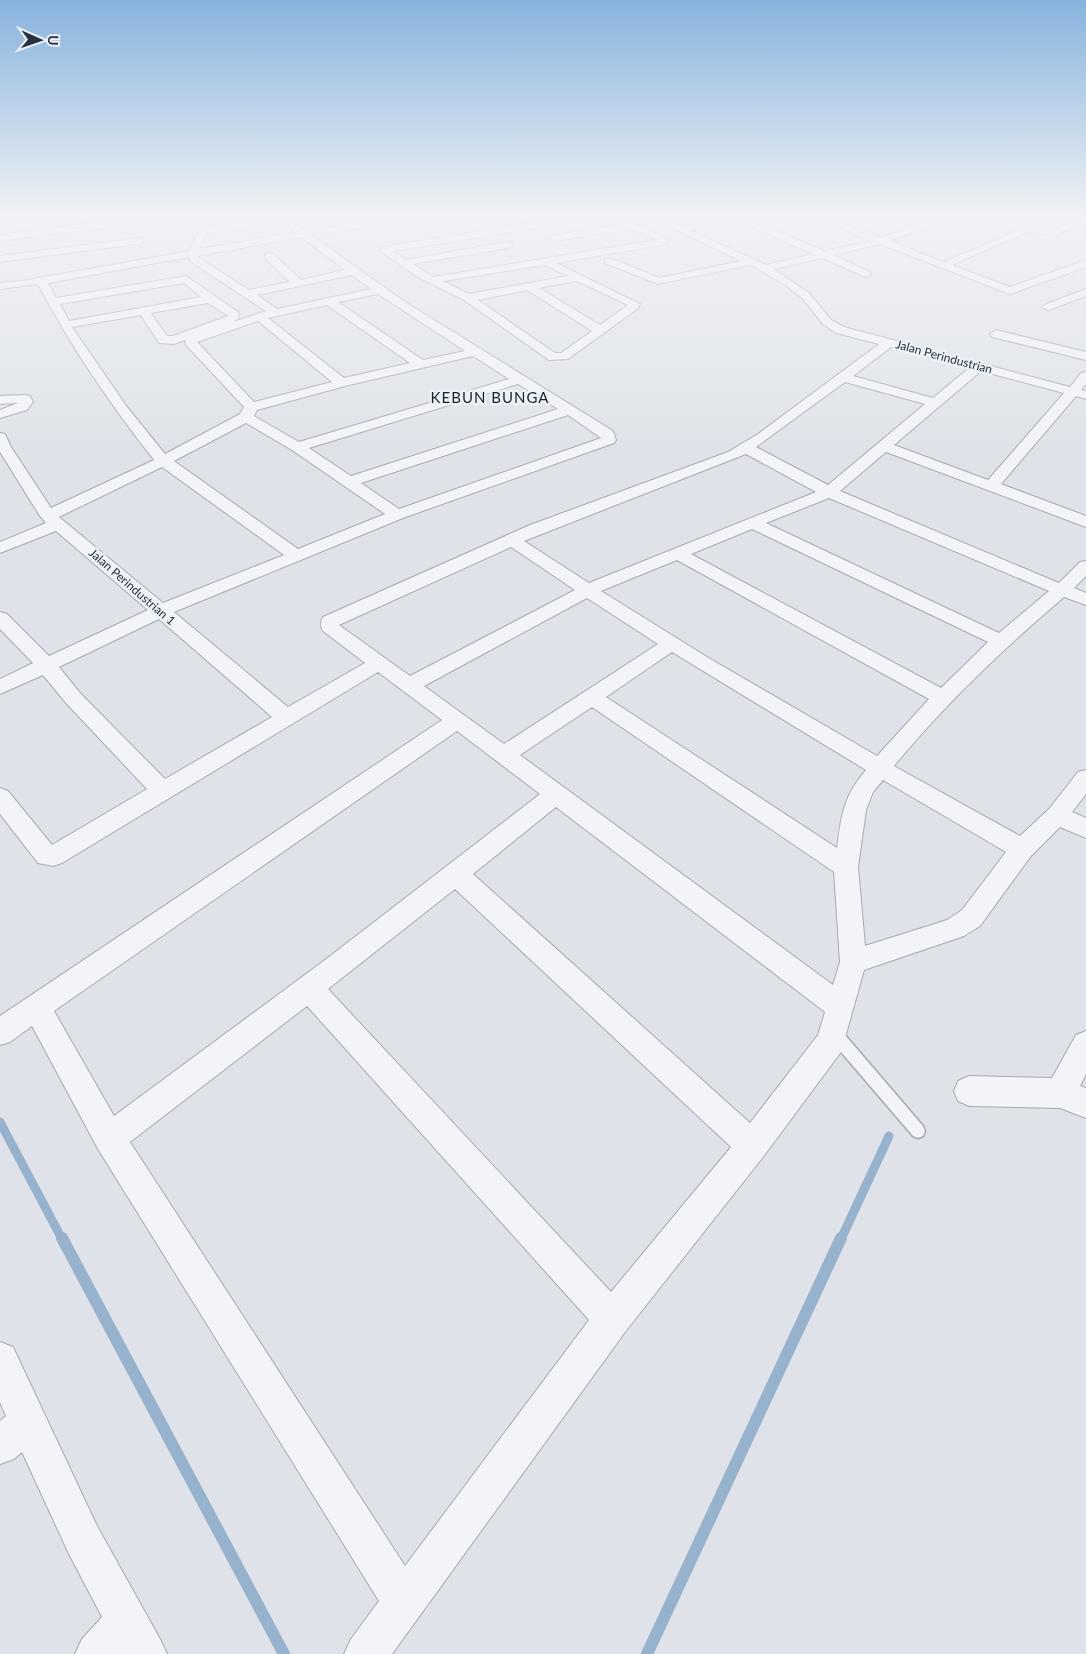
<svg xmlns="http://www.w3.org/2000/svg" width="1086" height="1654" font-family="Lato,sans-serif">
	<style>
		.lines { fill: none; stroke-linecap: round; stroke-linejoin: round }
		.stream-far1 { stroke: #97b2cc; stroke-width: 9 }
		.stream { stroke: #97b2cc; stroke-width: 12 }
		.lane-casing { stroke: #a4aab3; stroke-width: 3 }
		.street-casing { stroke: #a4aab3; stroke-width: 2 }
		.lane { fill: #f2f4f7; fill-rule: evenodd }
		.street { fill: #f2f4f7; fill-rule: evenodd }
		.labels { text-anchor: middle; stroke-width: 5; stroke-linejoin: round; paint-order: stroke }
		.far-street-label { font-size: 12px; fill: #263141; stroke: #eef2f6 }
		.far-quarter-label { font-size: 15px; letter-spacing: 1px; fill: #192232; stroke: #eef2f6 }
	</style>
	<rect width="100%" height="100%" fill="#dfe3e9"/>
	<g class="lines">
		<path class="stream-far1" d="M0,1122l62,117
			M841,1239l48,-103"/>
		<path class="stream" d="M62,1238l222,416
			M647,1654l194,-416"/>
		<g class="lane-casing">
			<path id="lane" d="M834,1027l5,1 84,98 2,5 -2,5 -5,2 -5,-2 -84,-98 -2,-5 2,-5z"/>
		</g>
		<g class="street-casing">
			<path id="street" d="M0,218h9l-9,4z
				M132,218l21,1 -5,3 -148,19v-6z
				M204,218h9l-3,9 66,-9h27l-10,4 12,9 82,-13h25l-4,3 -97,14 94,67 208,129 3,9 -2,3 -211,75 -229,94 114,95 77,-44 -42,-32c-3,-5 -3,-9 0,-14l207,-92 198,-73 30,-18 121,-90 -43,-11 -13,-9 -21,-26 -18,-14 -34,-19 -92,19 -53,-21v-4h8l46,19 82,-17 -90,-43h12l19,9 37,-9h29l76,33 47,-10 -54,-23h13l51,20 54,-20h14l-59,23 53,21 58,-24 38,-20h12l-15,9 18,3 14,-6 5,3 -18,9 -28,-4 -75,33 58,22 76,-27v7l-76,27 -130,-50 -47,11 37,17 1,2 -5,3 -44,-19 -48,11 36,25 21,26 13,7 226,60 11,-14 5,-1v12l-5,6 5,1v8l-10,-3 -75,88 85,32v11l-200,-75 -46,39 219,92 21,-21 6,-1v15l-12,12 12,5v12l-22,-8c-61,52 -119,107 -170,169l126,70 29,-27 29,-37 8,-2v24l-14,18 14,6v20l-26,-11 -29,29 -51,70 -16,10 -100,34 -23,82 -78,105 -138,175 -233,322h-48l7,-15 28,-38 -281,-452 -66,-123 -22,16 -10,3v-29l442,-296 -64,-48 -316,191 -9,3 -15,-3 -38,-49v-26l8,3 44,54 95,-56 -81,-86 -23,-28 -43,19v-15l33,-16 -33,-34v-17l7,2 42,42 99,-46 -92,-79 -56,22v-11l46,-19 -6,-7 -40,-64v-19l5,1 6,13 40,61 103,-48c-44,-56 -83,-113 -116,-176l-38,5v-6l22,-2 168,-30zM736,220l77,34 -47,11 -76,-35zM283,223l12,9 -95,17 7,-16zM301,237l44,33 -44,10 -28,-26h-8v4l25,24 -41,8 -50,-32 -1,-2zM189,257l2,5 75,49 -33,11 6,-4 -1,-6 -52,-36 -130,22 -8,-15zM352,275l19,14 -94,20 -20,-14zM184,283l17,14 -132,24 -9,-17zM378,294l87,57 -42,9 -85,-58zM208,303l20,13 -55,20h-6l-16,-23zM327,305l83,58 -66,15 -76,-60zM141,315l18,28 15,1 11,-4 1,5 58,62 -4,7 -75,40 -38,-47 -55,-80zM258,321l74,61 -78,20 -57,-60zM891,347l78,21 -36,30 -80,-22zM473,356l36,23 -210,63 -45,-26 3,-6 88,-24zM981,371l83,22 -76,87 -94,-35zM845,382l80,22 -97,81 -72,-38zM518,384l40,25 -207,67 -42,-28zM568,415l33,23 -202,71 -38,-26zM246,423l46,27 93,64 -87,35 -124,-88zM746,454l70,38 -227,91 -65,-42zM162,467l122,88 -121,48 -104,-86zM829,498l220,93 -50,42 -233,-110zM752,529l236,113 -47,46 -250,-134zM511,547l64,43 -165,86 -71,-51zM677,560l252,139 -52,57 -170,-99 -106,-66zM587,598l71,46 -154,100 -80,-58zM159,619l113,98 -107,62 -85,-86 -21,-26zM672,652l194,118c-22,25 -25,46 -29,78l-231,-151zM592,707l242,165 6,90 -7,23 -313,-230zM457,731l83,63 -215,166 -211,156 -60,-105zM883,780l123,72 -44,58 -15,10 -82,26 -7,-79 8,-57 7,-18zM556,807l269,205 -7,23 -68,88 -277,-249zM455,889l276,258 -120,145 -283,-303zM307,1006l282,314 -184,246 -275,-424z
				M560,218h23l-4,3 -186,30 12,9 103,-18 5,3 -5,3 -95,16 20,13 223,-37 -24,-11 -78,12 -5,-3 5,-3 69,-10 -12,-7h12l41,19 4,5 -5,3 -107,18 84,41 -3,5 -69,50 -19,1 -85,-60 -48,-24 -37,-26 5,-3zM544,265l24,11 -99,18 -26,-13zM577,281l51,24 -28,20 -61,-37zM527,290l65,41 -31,22h-6l-77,-53z
				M140,238l3,1v4l-143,19v-6z
				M1086,289v7l-34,13 -4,1 -6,-3 2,-2z
				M996,330l90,22v8l-94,-23 -2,-3z
				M25,395l5,1 3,6 -6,8 -27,8v-8l18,-7 -18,1v-8z
				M1086,1031v43l-6,12 6,2v30l-26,-10 -91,-2 -11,-5 -4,-10 4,-10 11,-5 83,2 24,-43z
				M0,1342l13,5 84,179 63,113 7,15h-92l7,-15 20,-22 -33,-63 -47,-102 -8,7 -14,5v-43l6,-5 -6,-14z"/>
		</g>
		<use href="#lane" class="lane"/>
		<use href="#street" class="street"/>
	</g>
	<linearGradient id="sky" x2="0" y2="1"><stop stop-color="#87b3dd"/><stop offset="0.48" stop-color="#f1f2f5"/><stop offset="1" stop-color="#f1f2f5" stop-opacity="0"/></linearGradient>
	<rect width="1086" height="450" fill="url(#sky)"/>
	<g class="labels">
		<g class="far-street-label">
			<text transform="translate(944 357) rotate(15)" y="4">Jalan Perindustrian</text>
			<text transform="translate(132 587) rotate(41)" y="4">Jalan Perindustrian 1</text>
		</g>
		<g class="far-quarter-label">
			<text x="490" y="403">KEBUN BUNGA</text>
		</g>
	</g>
	<g transform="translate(40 40) rotate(92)" stroke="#eef2f6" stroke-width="4" paint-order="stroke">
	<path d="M0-4L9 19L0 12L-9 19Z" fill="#263141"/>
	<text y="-8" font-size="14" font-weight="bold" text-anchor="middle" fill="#263141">U</text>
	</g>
</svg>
